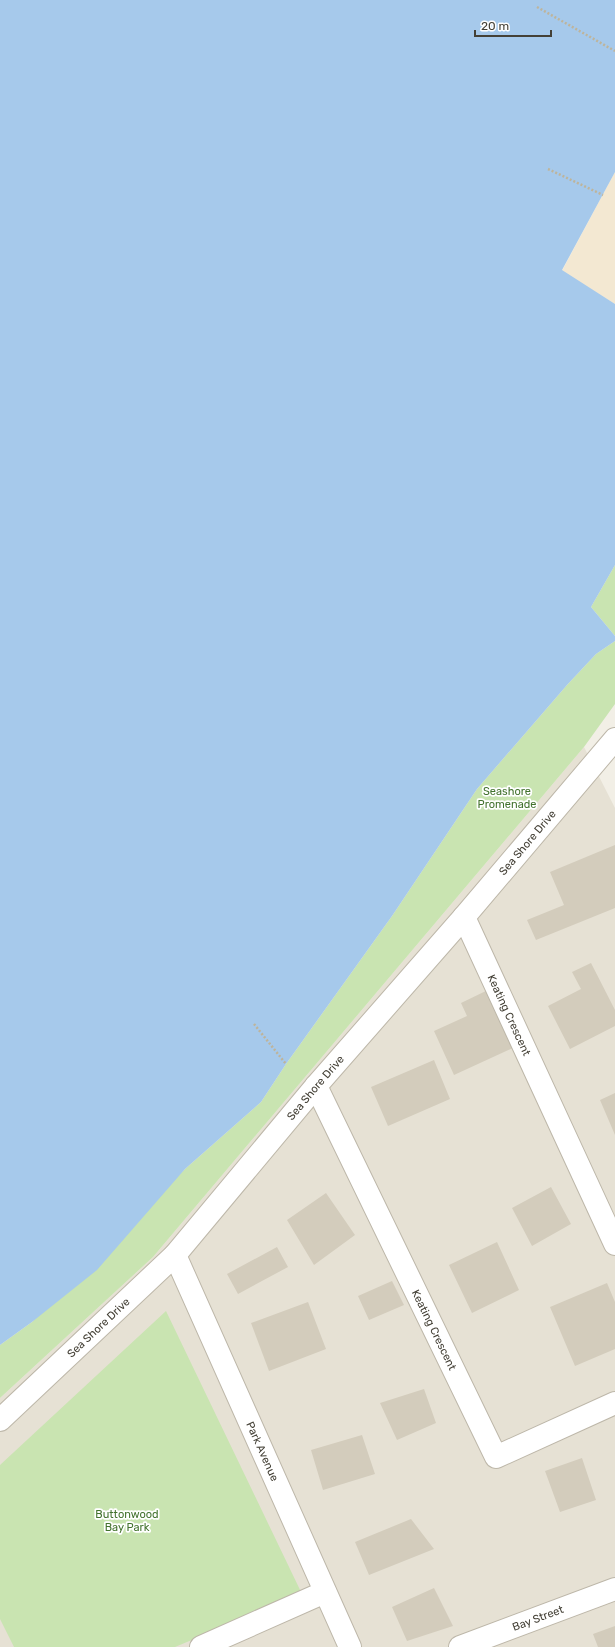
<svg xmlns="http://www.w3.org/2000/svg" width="615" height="1647" font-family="Rubik,sans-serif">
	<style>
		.residential { fill: #e6e1d4 }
		.commercial { fill: #f3e8d2 }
		.green { fill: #c9e4b1 }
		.water { fill: #a6c9eb }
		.building { fill: #d3ccbc }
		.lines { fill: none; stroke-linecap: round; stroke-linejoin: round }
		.minor-casing { stroke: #bdb7a9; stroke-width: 24 }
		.path { stroke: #beb49b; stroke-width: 2.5; stroke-dasharray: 2 2; stroke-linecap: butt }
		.minor { stroke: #fff; stroke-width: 22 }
		.labels { text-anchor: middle; stroke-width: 3.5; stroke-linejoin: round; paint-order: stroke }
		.park-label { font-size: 11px; fill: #42722d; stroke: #fff }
		.street-label { font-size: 11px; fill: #444036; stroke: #fff }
	</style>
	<rect width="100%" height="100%" fill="#f2efe6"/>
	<path class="residential" d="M584,747l31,61v839h-615v-249l153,-141z"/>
	<path class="commercial" d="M615,172v132l-53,-33z"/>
	<path class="green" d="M615,565v71l-24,-29z
		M615,641v63l-31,43 -431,510 -153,141v-53l32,-23 153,-153 76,-67 25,-38 106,-148 85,-127 90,-104 29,-31z
		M166,1311l136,283 -127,53h-161l-14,-28v-154z"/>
	<path class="water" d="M0,0h615v172l-53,98 53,34v261l-24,42 24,29v5l-19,13 -29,31 -90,104 -85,127 -106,148 -25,38 -76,67 -88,101 -65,52 -32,23z"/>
	<path class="building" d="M615,845v63l-79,32 -9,-20 37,-15 -14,-33z
		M591,963l24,47v16l-45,23 -22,-43 33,-17 -9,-17z
		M490,989l25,58 -61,28 -20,-44 33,-15 -6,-13z
		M434,1060l16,39 -62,27 -17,-39z
		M615,1093v42l-15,-35z
		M551,1187l20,37 -39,22 -20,-38z
		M326,1193l29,42 -41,30 -27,-45z
		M497,1242l22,48 -47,23 -23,-48z
		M277,1247l11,20 -50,27 -11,-20z
		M392,1281l12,24 -35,15 -11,-24z
		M607,1283l8,19v47l-40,17 -25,-59z
		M308,1302l18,47 -57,22 -18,-48z
		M424,1389l12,34 -39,17 -17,-37z
		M362,1435l13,39 -52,16 -12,-40z
		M582,1458l14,42 -36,12 -15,-41z
		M411,1519l23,30 -65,26 -14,-33z
		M434,1588l19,38 -46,15 -15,-34z
		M615,1626v21h-17l-5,-13z"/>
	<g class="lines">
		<g class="minor-casing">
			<g id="minor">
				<path id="s1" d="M464,917l151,327"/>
				<path id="s2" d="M316,1086l180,371 119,-54"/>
				<path id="s3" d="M175,1255l175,392"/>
				<path id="s4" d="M0,1420l175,-165 141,-169 148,-169 151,-178"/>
				<path d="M201,1647l124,-55"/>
				<path id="s5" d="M460,1647l155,-58"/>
			</g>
		</g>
		<path class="path" d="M537,7l78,44
			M548,169l55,26
			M254,1024l32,40"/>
		<use href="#minor" class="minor"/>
	</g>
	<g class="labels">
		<g class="park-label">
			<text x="507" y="795">Seashore<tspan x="507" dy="13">Promenade</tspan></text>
			<text x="127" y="1518">Buttonwood<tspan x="127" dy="13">Bay Park</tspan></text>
		</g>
		<g class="street-label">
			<text dy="4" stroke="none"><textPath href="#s4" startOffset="783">Sea Shore Drive</textPath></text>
			<text dy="4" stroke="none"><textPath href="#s1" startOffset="108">Keating Crescent</textPath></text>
			<text dy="4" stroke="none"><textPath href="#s4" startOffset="459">Sea Shore Drive</textPath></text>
			<text dy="4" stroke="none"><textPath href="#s4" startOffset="135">Sea Shore Drive</textPath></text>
			<text dy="4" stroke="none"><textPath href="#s2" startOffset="271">Keating Crescent</textPath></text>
			<text dy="4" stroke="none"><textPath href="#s3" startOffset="215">Park Avenue</textPath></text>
			<text dy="4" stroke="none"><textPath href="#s5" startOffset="83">Bay Street</textPath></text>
		</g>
	</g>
	<path d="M475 30v6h76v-6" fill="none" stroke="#444036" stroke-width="2"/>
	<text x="481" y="30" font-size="12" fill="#444036" stroke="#ffffff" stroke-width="3" paint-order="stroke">20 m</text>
</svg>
